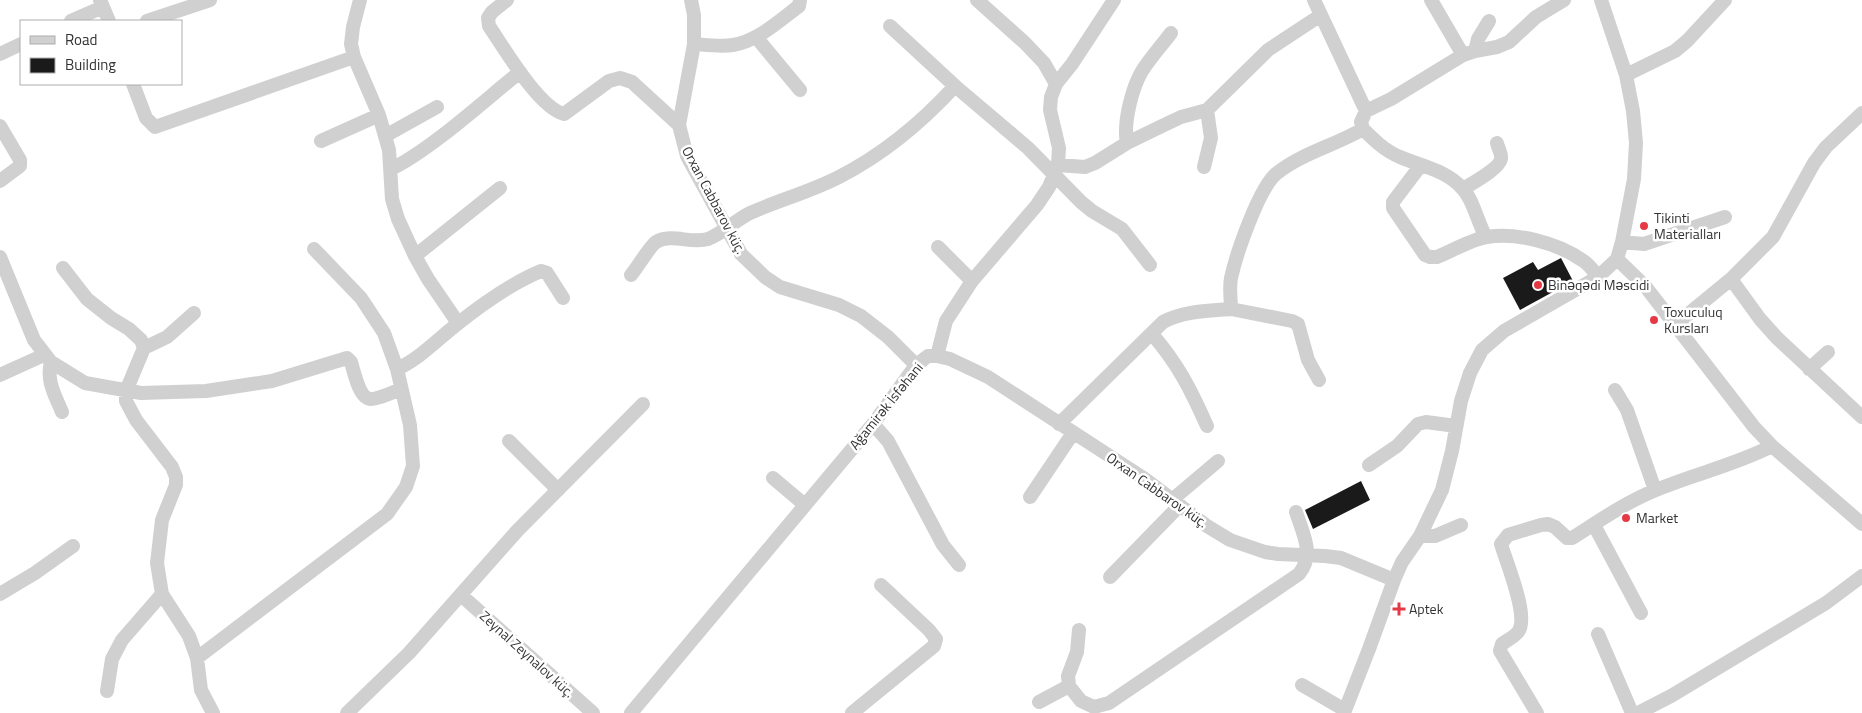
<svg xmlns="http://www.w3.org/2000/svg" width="1862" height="713" font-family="'Titillium Web',sans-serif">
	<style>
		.building { fill: #1a1a1a }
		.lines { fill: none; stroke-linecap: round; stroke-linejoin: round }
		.street { stroke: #d0d0d0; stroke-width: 14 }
		.poi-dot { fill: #e63946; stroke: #fff; stroke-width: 2 }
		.labels { text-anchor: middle; stroke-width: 5; stroke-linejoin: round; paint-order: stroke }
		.street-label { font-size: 14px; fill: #333; stroke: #fff }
		.poi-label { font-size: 14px; fill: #333; stroke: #fff; text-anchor: start }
	</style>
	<rect width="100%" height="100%" fill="#fff"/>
	<path class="building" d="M1561,258l12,23 -53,29 -17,-32 30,-16 5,8z
		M1361,481l9,19 -57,29 -8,-19z"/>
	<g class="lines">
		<path class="street" d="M100,0l9,21
			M360,0l-7,27 -2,17 3,13 25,58 10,35 3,49 6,20 17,37 13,23 30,44
			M507,0l-15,12 -4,6 1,8c15,22 50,82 75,88l45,-33 11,-3 12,4 47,43
			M691,0l3,15v29l-15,81 8,31 54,98 24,23 15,10 59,18 22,11 27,21 28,28
			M977,0l48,43 19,20 12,21
			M1314,0l52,111
			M1431,0l32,55
			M71,21l32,-14
			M147,21l63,-21
			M890,26l65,60
			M756,37l44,53
			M694,44c13,1 27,3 39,1 25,-4 47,-25 66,-39l1,-6
			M1475,51l3,-12 11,-18
			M0,54l21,-10
			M1626,75l49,-24 12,-10 38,-41
			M133,84l13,34 9,9 199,-70
			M0,126l20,34v6l-20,15
			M1363,129c11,11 22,22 37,28 21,9 46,13 62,31 12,12 15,34 24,49
			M385,136l52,-29
			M321,141l58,-26
			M1127,143c-4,-20 5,-55 15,-72 9,-14 20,-26 29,-38
			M1058,165l27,2 10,-4 32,-20 35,-17 19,-9 26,-7 61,-60 53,-35
			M1421,165l-28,37v6l32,47 5,2h7c15,-6 35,-18 50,-20 29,-5 71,6 95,23 7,4 11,10 16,17
			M1204,167l7,-29 -4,-28
			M391,169c19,-9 35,-21 52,-34 26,-20 51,-42 77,-63
			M1463,189c9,-6 36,-20 38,-30 1,-5 -3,-11 -4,-16
			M1622,242l22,2 81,-27
			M938,247l34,34
			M415,256l85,-68
			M0,257l34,83 17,22 34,21 56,10 65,-2 66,-10 75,-23 4,4c3,9 8,37 20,37 7,0 23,-7 30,-10
			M1617,259l28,27 109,141 18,19 90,78
			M63,268l24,31 24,19 18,11 12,11 3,8 -18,43v10l10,19 36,47 4,10v8l-14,35 -5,43 5,31 27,42 8,22 4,32 12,23
			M631,275c6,-7 19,-29 25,-33 15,-9 35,2 52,-3 15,-6 28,-19 42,-26 29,-13 60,-21 89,-36 43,-22 83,-55 116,-91l73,62 53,54 11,9 30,18 28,36
			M1731,279l29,40 17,19 85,79
			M1231,309l61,12 6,3 10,36 11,20
			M1675,325l56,-46 42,-42 41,-74 12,-16 36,-34
			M1152,334c26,30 39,56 55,92
			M144,348l23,-11 27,-24
			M937,356l9,-35 26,-40 65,-76 12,-18 9,-22 1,-17 -9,-38 1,-13 5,-13 16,-20 42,-64
			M51,362c-5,19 4,33 11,50
			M397,369c22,-10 40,-29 59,-44 25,-20 56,-42 85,-54l6,2 16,25
			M1809,369l19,-17
			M0,375l44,-20
			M1615,390l12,20 28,80
			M873,424l15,17 55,104 16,20
			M1059,424l104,-102c21,-11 45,-11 68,-13 0,-10 -2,-21 0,-31 5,-23 28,-91 46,-105 25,-20 59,-28 86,-44l-2,-7 5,-11 25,-12 72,-44 12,-4 22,-4 12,-5 27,-25 28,-17
			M509,441l49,49
			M1369,465l28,-19 21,-22 8,-2 30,4
			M773,478l32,27
			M1030,497l43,-64
			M1173,499l45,-38
			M1594,525l47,88
			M1420,536h15l26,-11
			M1110,577l70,-72
			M0,594l35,-21 38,-27
			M461,595l132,118
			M1079,630l-2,22 -9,24 1,10 12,15 13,6 15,-4 190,-129c16,-20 4,-40 -3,-62
			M1598,634l34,79
			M197,658l190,-144 19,-27 7,-21 -3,-41 -13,-56 -13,-36 -23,-35 -47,-49
			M1302,685l43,25
			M107,691l5,-32 10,-19 40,-46
			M1039,702l30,-16
			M347,713l62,-60 108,-122 126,-127
			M631,713l242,-289 43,-59 12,-9h9l13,3 38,18 157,102 62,47 23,14 35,12 13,2 47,2 16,2 53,22
			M852,713l82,-67 2,-7 -7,-9 -48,-45
			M1344,713l25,-64 25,-69 8,-18 18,-26 22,-46 10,-39 9,-50 9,-28 12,-23 22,-19 94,-54 19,-18 5,-17 12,-63 2,-36 -3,-32 -7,-36 -25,-75
			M1537,713l-37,-62 2,-7c5,-4 12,-7 16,-12 12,-15 -12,-70 -17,-88l7,-9 33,-10 7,-1 7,3 12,11h5c27,-17 54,-36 84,-48 38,-16 79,-25 116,-44
			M1638,713l33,-17 155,-93 36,-27"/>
	</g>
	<g class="poi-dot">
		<circle cx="1644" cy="226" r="5"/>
		<circle cx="1538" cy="285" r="5"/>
		<circle cx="1654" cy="320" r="5"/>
		<circle cx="1626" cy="518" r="5"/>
		<path d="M1396.5 601.5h5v5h5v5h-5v5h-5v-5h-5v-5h5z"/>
	</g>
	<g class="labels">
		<g class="street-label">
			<text transform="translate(714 200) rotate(62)" y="5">Orxan Cabbarov küç.</text>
			<text transform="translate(886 406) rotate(-51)" y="5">Ağamirək İsfəhani</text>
			<text transform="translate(1157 490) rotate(35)" y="5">Orxan Cabbarov küç.</text>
			<text transform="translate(527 654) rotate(42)" y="5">Zeynal Zeynalov küç.</text>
		</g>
		<g class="poi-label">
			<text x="1654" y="223">Tikinti<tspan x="1654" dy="16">Materialları</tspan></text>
			<text x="1548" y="290">Binəqədi Məscidi</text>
			<text x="1664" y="317">Toxuculuq<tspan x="1664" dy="16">Kursları</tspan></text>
			<text x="1636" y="523">Market</text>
			<text x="1409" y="614">Aptek</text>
		</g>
	</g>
	<rect x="20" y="20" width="162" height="65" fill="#ffffff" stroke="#adadad"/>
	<rect x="30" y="36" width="25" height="8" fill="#d0d0d0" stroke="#adadad"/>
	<text x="65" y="45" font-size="15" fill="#333333">Road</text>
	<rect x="30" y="58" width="25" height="15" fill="#1a1a1a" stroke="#adadad"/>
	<text x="65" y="70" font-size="15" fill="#333333">Building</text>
</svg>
